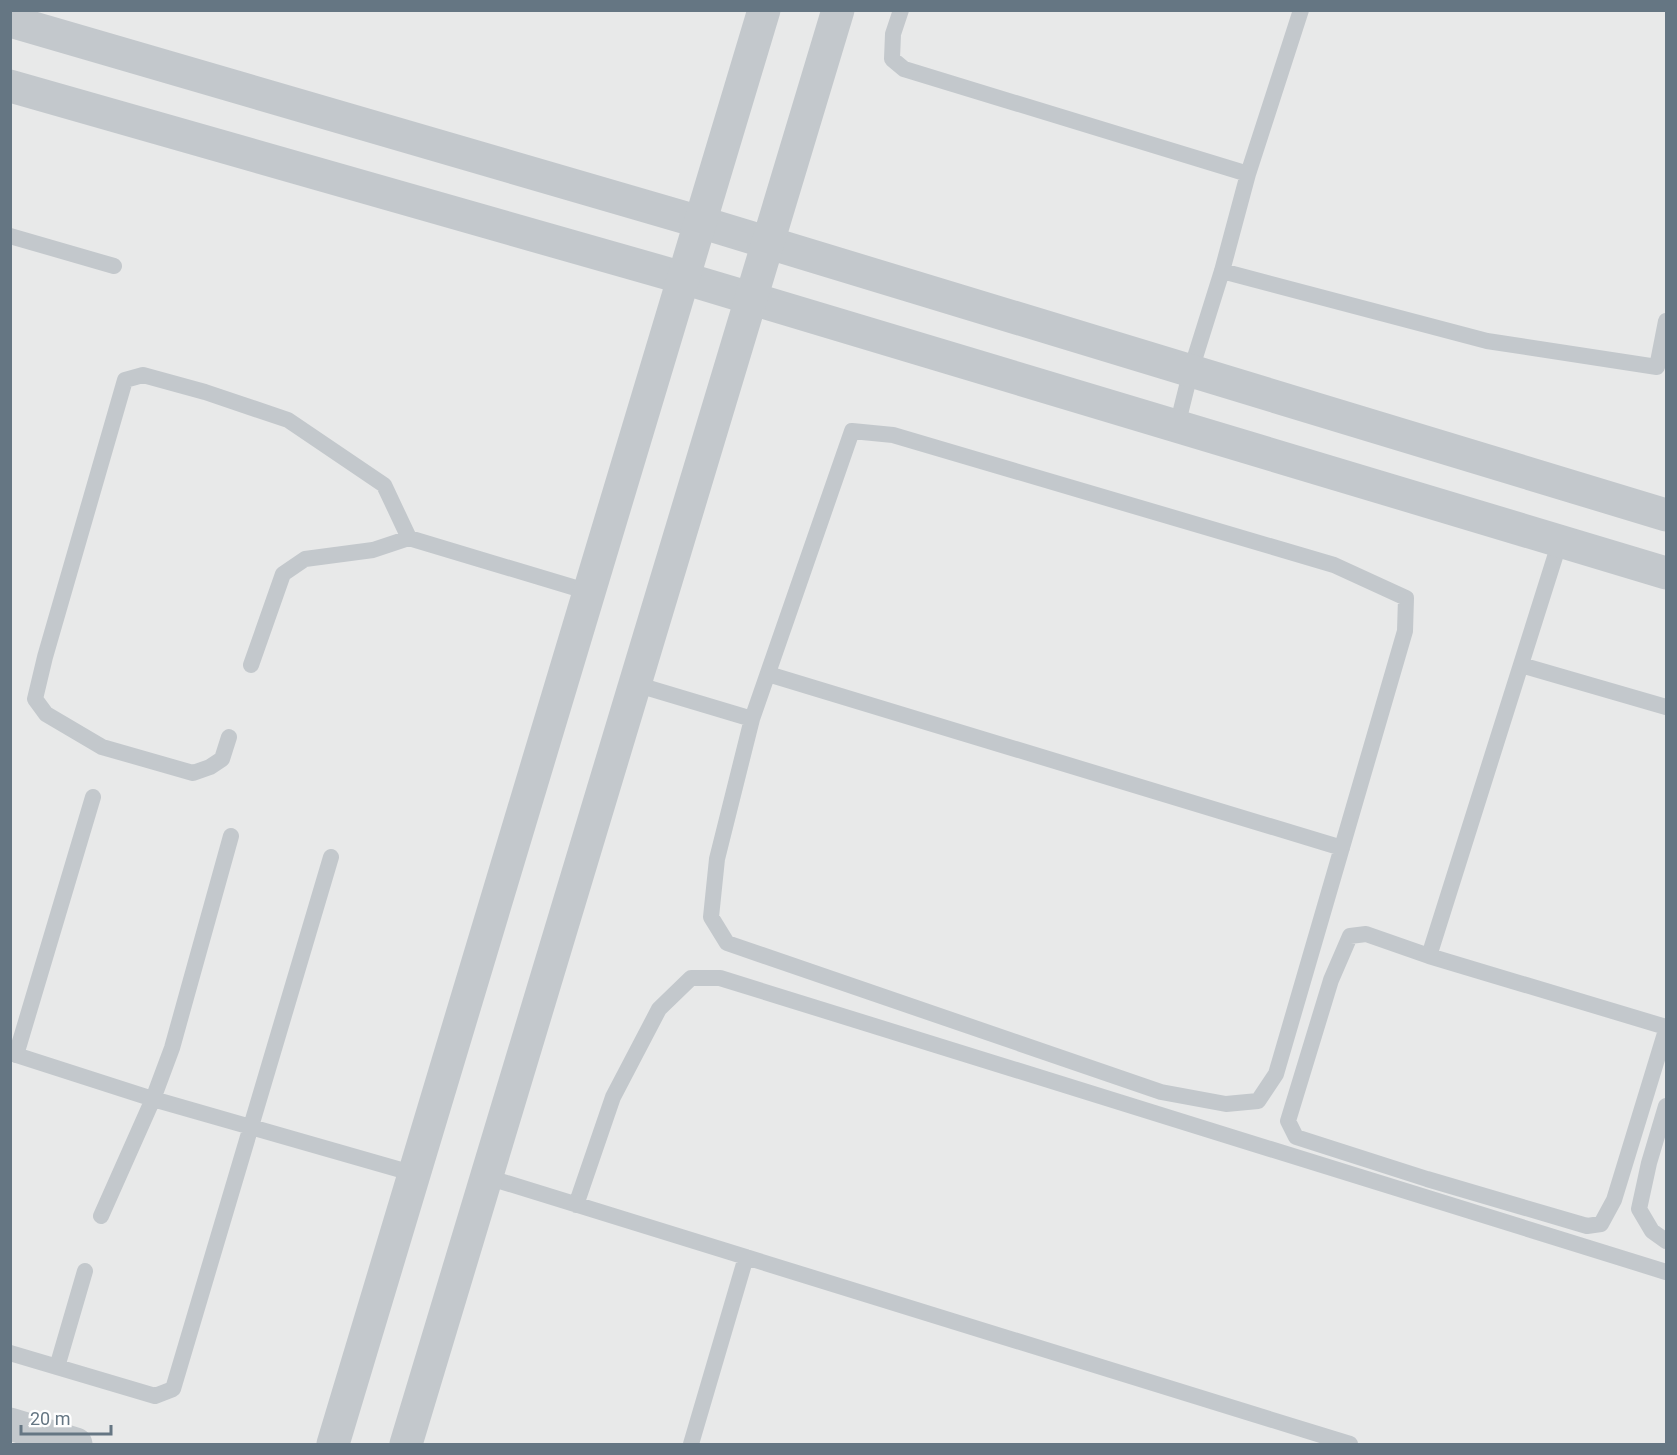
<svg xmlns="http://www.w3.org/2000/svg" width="1677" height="1455" font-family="Roboto,sans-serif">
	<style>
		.built { fill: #e8e9e9 }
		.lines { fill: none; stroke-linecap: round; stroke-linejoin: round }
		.service { stroke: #c3c8cc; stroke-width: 16 }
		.minor { stroke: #c3c8cc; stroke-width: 33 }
		.tertiary { stroke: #c3c8cc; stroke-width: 33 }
	</style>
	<rect width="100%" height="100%" fill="#fafaf8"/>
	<path class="built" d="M11,11h1655v1433h-1655z"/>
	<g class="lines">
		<path class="service" d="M901,10l-8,24 -1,25 12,10 344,105
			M10,236l104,30
			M1222,271l265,70 170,26 9,-46
			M1177,426l14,-56 31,-99 26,-97 53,-164
			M1560,541l-131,415 -63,-22 -16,2 -19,44 -43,141 8,16 131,42 160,47 14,-2 13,-24 52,-170
			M251,665l32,-91 22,-15 68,-9 36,-12 180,54
			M1521,665l145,42
			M768,674l574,174
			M635,684l117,35 -35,140 -6,58 16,26 434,149 65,12 32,-3 18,-27 129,-443 1,-33 -72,-33 -441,-130 -41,-4 -100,288
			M229,737l-7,22 -12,8 -17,6 -91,-26 -56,-33 -11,-15 10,-42 80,-277 18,-5 62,17 83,28 96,65 25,53
			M1429,956l237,71
			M10,1053l143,46 262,75
			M16,1055l77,-258
			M1666,1106l-17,57 -10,46 13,22 14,10
			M487,1177l863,267
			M576,1205l37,-108 46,-88 32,-31h29l946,294
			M101,1216l52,-117 19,-51 59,-212
			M10,1353l145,43 18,-7 158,-532
			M57,1367l28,-96
			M691,1444l55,-187"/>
		<path class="minor" d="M10,21l690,201 966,293
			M10,86l673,192 983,295
			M10,1424l66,20"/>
		<path class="tertiary" d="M333,1444l431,-1434
			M406,1444l432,-1434"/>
	</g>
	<rect width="1677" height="1455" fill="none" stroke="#657683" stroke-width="24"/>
	<path d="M21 1425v9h90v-9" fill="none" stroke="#657683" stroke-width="3"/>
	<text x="30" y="1425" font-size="18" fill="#657683" stroke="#ffffff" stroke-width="4.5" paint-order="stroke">20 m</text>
</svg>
